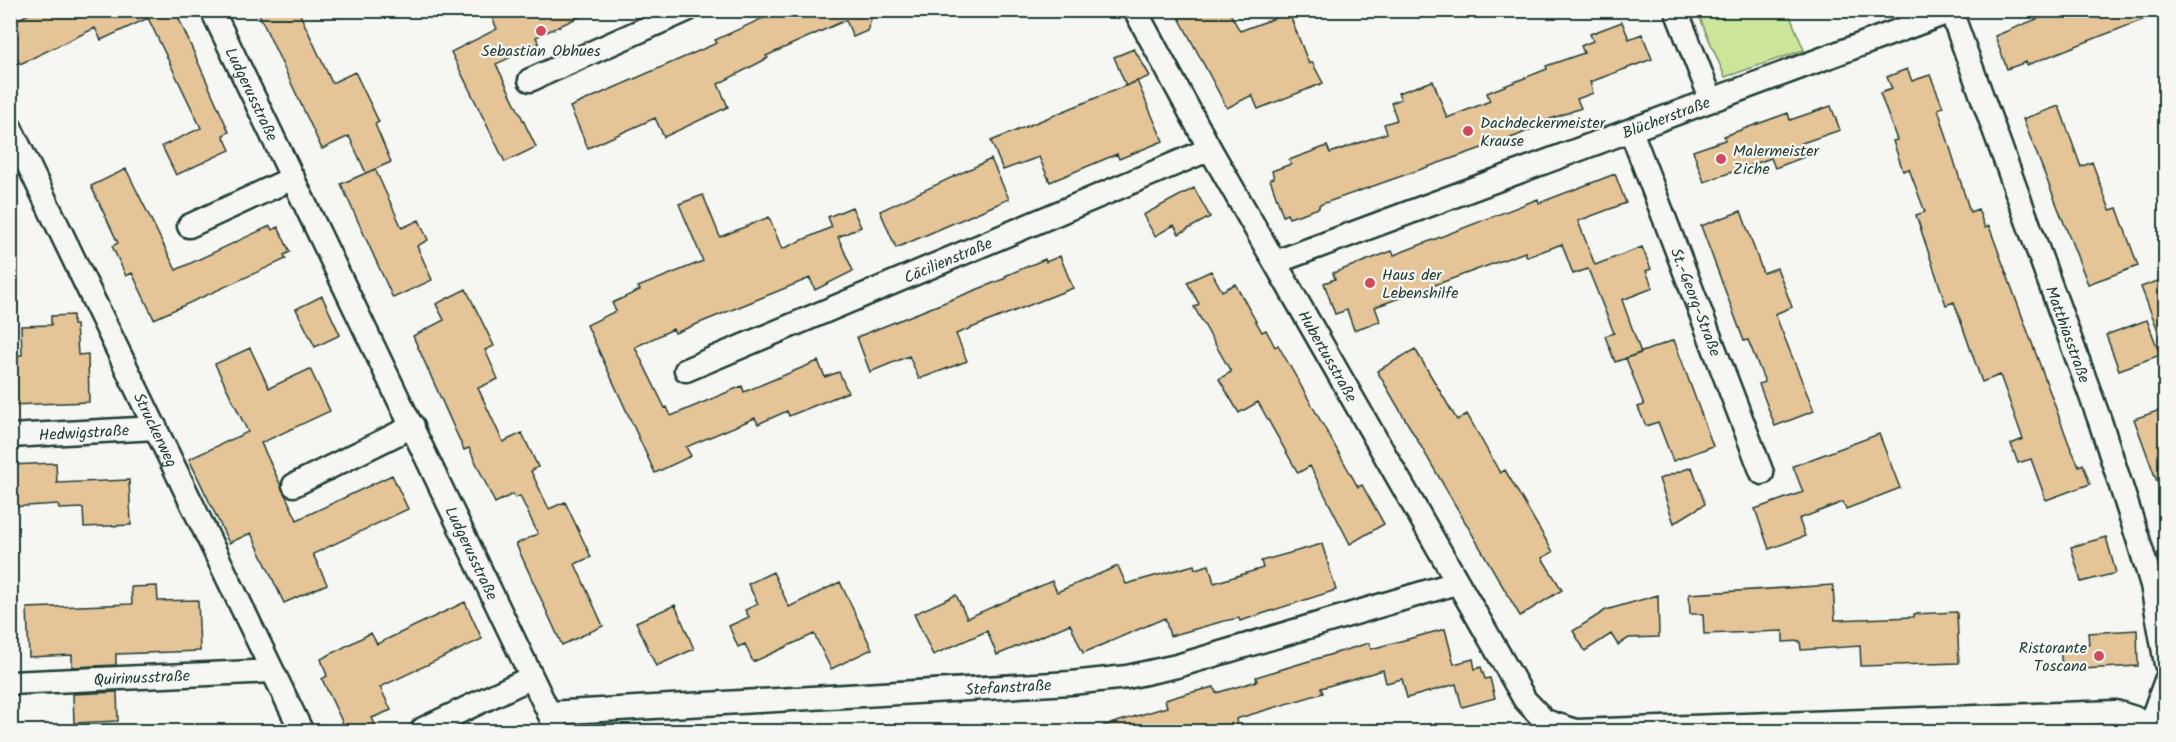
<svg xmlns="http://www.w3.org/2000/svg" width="2176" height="742" font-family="Kalam,sans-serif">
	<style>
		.green { fill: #cbe59b; stroke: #759168; stroke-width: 1.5 }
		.building { fill: #e5c497; stroke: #1f3d34; stroke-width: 1.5 }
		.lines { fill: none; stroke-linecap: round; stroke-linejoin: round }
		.service-casing { stroke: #1f3d34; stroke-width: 15 }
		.minor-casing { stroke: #1f3d34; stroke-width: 27 }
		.service { stroke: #f6f6f2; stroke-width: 10 }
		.minor { stroke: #f6f6f2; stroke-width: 22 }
		.poi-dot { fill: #d1495b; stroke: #f6f6f2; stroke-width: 2 }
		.labels { text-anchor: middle; stroke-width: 4.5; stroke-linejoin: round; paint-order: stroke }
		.poi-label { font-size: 16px; fill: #1f3d34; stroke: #f6f6f2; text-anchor: start }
		.street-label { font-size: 16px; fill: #1f3d34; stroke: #f6f6f2 }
	</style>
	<rect width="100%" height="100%" fill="#f6f6f2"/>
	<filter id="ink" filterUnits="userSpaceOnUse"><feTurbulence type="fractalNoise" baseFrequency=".0167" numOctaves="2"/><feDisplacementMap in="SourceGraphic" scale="12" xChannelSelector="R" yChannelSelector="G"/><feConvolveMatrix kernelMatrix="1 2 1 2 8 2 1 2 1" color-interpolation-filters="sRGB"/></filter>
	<g filter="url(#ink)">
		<path class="green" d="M1697,11h91l16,39 -79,27z"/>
		<path class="building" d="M37,10h138l54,122 -6,3 7,15 -54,25 -14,-29 39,-18 -53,-110 -47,22 -6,-12 -75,36 -10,-20v-21z
			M257,10h41l34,73 23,-11 24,50 -4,2 16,38 -25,11 -17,-37 -27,13z
			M489,10h105l-58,27 3,7 -43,20 40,83 -31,15 -54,-110 46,-23z
			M781,10h93l-7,21 -14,6 -7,-17 -80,36 2,2 -50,26 10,23 -64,30 -9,-19 -67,30 -18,-41 147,-64 -2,-3z
			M1175,10h53l12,21 49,-18 20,51 3,-2 11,21 -65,26 -6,-14 -25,13z
			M2059,10h101v3l-133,52 -1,-3 -19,7 -12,-33z
			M1622,22l7,17 13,-5 10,25 -62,23 3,11 -16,6 4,9 -36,13 1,2 -30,13 -197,69v3l-30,10 -2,-4 -4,2 -13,-37 4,-1 -2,-7 19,-7 -2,-4 38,-14 3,7 57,-20 -3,-9 13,-4 -6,-17 10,-4 -3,-6 35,-12 14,37 43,-17 -3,-8 60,-24 -1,-3 38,-13 -3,-7 12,-5 -3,-7z
			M1134,49l16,27 -24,10 -12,-29z
			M1907,69l5,12 18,-6 13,32 -5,2 32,103 8,-3 7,19 4,-2 80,218 10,22 4,-2 7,20 -44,16 -15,-41 -13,4 -7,-19 12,-5 -23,-64 -18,7 -28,-80 -8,3 -30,-90 9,-3 -16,-43 -6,2 -10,-30 4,-1 -17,-47 12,-4 -5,-12z
			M1137,81l26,60 -44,18 -2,-5 -67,28 -11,-25 -36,13 -12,-29z
			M1831,106l9,24 -41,14 5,13 -29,11 -4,-10 -67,24 -11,-31 32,-11 -1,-4 64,-23 2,7z
			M2059,106l22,61 11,-5 18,48 7,-2 21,58 -50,18 -65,-165z
			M991,159l18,40 -113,49 -16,-37z
			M126,169l50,101 94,-44 2,4 6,-3 12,25 -6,3 2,4 -132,60 -22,-46 -6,3 -14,-30 6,-3 -27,-57z
			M375,169l27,59 17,-8 9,20 -11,6 15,34 -39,18 -52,-114z
			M1615,174l11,29 -48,18 17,44 47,-18 9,22 -5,2 7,17 -31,12 19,53 -26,9 -10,-26 9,-3 -26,-64 -15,5 -11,-30 -35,13 -2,-5 -150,55 5,14 -26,9 -7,-20 -12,4 -11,-31 11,-4 -2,-6 59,-22 2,4 144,-56 1,4z
			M1194,188l16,29 -31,17 -5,-9 -19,11 -12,-21z
			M703,195l17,42 49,-20 13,32 50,-22 -4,-10 24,-10 9,20 -23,10 15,34 -38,19 -5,-12 -135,55 -2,-4 -38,18 30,61 2,-1 4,9 71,-30 2,6 74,-31 7,16 14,-5 9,20 -59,24 -2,-5 -29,13 -3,-6 -69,29 5,9 -36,17 -68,-148 29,-14 -4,-8 28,-13 -2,-3 65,-26 -24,-57z
			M1741,211l22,62 14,-5 9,23 6,16 -17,7 39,97 -39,15 -16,-42 6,-2 -17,-42 -4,1 -43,-115z
			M1060,256l13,32 -117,46 11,27 -48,18 -10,-23 -39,16 -13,-35 149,-59 -1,-2 40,-17 1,3z
			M1211,271l11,20 13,-7 27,48 4,-2 9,17 3,-2 80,142 4,-2 22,39 -34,20 -40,-78 -12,7 -40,-71 -19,11 -20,-34 12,-7 -37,-65 5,-3 -12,-22z
			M2166,278v68h-2l-23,-59z
			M466,289l28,57 -9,4 13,29 -20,9 25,54 19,-9 16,34 -7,4 18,38 16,-7 26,55 -16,7 28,62 -41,19 -46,-101 22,-10 -18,-38 -5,2 -2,-4 -18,9 -26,-55 -5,2 -51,-114 31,-16 -8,-16z
			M322,296l18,39 -25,12 -19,-38z
			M73,315v10h3l2,30 10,-1 1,48 -79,3v-49l12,-1 -1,-29 30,-1v-9z
			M2147,320l13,35 -41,15 -13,-35z
			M1674,340l39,106 -40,15 -15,-39 -12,4 -8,-19 6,-2 -18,-47z
			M250,348l19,40 41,-19 20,42 -69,32 36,77 95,-45 16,34 -95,45 14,30 -43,19 -33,-70 -22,10 -40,-84 59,-27 -33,-68z
			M1415,349l42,71 10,-6 33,59 5,-3 48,82 -11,6 20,32 -42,26 -143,-245z
			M2166,408v90h-3l-29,-79z
			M1879,434l21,54 -54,21 -3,-7 -44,17 6,17 -36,13 -14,-40 48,-17 -10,-26z
			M56,463l1,20 72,-3 2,45 -47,2 -1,-19 -24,1 -1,-5 -48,3v-42z
			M1692,467l13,37 -31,19 -15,-44z
			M2106,537l10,36 -35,9 -10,-35z
			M1322,544l14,46 -96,31 -1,-3 -15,3 -54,15 -5,-18 -82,35 -13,-29 -73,31 -10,-24 -54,24 -19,-41 42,-19 11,23 85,-37 5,11 61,-26 8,18 68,-19 1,4 14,-4 5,18 49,-15 -2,-7z
			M773,572l16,35 51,-25 32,67 -41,20 -17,-35 -61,28 -8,-18 -7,3 -9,-21 20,-9 -4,-7 13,-6 -10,-20z
			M1833,585l2,35 79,-3v-3l43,-2 2,51 -98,3 -1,-20 -59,4 -1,-9 -17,1v-11l-79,3 -1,-20h-13l-1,-20z
			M157,586l1,15 40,-1 2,51 -84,3v11l-44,2v-12l-43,2 -2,-49 105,-4 -1,-17z
			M1658,595l1,42 -30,1 -11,7 -7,-11 -26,17 -12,-20 33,-21z
			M465,602l17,37 -102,48 11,23 -19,8 7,14h-32l-25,-53 5,-3 -6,-17 50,-26 6,11z
			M675,605l19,44 -38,17 -20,-44z
			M1445,629l9,35 19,-5 2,10 6,-2 4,12 5,-1 5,20 -33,9 -6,-23 -49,14 -5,-19 -16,4 -3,-13 -62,18 2,5 -87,26 3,13h-135l-1,-6 64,-19 -2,-7 20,-6 29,-7 2,6 41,-12 -1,-4 113,-34 2,6z
			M2137,630l1,36 -76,4 -2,-25 29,-1 -1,-11z
			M117,692l1,29 -44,2 -1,-29z"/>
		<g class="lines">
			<g class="service-casing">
				<path id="service" d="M10,165l18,-1
					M2061,714v18"/>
			</g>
			<g class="minor-casing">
				<g id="minor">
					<path id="s1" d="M212,10l346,722"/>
					<path id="s2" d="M1135,10l75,139 315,551 20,21 31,10 540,-19 19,6 13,14"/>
					<path d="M1676,10l35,89"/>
					<path id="s3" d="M1951,11l149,410 38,118 14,46 14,79"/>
					<path d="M530,80l157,-70"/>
					<path id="s4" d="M10,127l292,605"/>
					<path id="s5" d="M1631,131l131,342"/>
					<path d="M189,226l104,-48"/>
					<path id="s6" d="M1276,262l678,-252"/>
					<path id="s7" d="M686,370l524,-221"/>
					<path id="s8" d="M10,436l146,-8"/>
					<path d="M294,485l119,-59"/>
					<path id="s9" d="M10,683l262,-12"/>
					<path id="s10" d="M549,713l522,-30 56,-6 50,-11 279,-83"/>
					<path d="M423,729l107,-51"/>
					<path d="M2148,730l18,-50"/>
				</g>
			</g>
			<use href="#service" class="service"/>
			<use href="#minor" class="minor"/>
		</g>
	</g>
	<g class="poi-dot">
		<circle cx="541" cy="31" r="6"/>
		<circle cx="1468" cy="131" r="6"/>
		<circle cx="1721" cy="159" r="6"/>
		<circle cx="1370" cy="283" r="6"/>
		<circle cx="2099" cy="656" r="6"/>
	</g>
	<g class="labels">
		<g class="poi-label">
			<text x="541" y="56" text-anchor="middle">Sebastian Obhues</text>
			<text x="1480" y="128">Dachdeckermeister<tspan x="1480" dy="18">Krause</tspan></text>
			<text x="1733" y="156">Malermeister<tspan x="1733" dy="18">Ziche</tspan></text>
			<text x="1382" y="280">Haus der<tspan x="1382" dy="18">Lebenshilfe</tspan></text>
			<text x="2087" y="653" text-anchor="end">Ristorante<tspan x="2087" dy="18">Toscana</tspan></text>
		</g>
		<g class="street-label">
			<text dy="6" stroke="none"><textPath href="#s1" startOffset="93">Ludgerusstraße</textPath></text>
			<text dy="6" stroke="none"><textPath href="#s6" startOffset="416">Blücherstraße</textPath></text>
			<text dy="6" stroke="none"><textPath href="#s7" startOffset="284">Cäcilienstraße</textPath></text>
			<text dy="6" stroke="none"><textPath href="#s5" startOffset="183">St.-Georg-Straße</textPath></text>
			<text dy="6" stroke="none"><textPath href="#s3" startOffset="344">Matthiasstraße</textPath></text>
			<text dy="6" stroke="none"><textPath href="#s2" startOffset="396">Hubertusstraße</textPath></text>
			<text dy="6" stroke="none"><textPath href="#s4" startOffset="336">Struckerweg</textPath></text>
			<text dy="6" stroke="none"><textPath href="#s8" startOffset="74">Hedwigstraße</textPath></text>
			<text dy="6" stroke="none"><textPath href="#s1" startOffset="602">Ludgerusstraße</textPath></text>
			<text dy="6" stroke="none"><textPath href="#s9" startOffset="132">Quirinusstraße</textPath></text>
			<text dy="6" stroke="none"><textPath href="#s10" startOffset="460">Stefanstraße</textPath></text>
		</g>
	</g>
	<rect width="2176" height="742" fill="none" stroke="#f6f6f2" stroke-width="36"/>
	<rect x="18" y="18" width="2140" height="706" fill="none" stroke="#1f3d34" stroke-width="2" filter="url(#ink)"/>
</svg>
